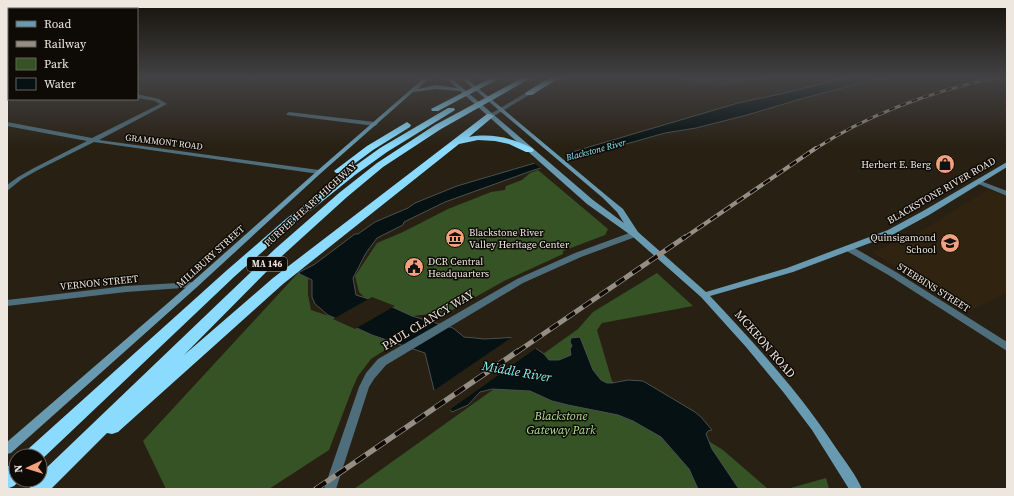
<svg xmlns="http://www.w3.org/2000/svg" width="1014" height="496" font-family="'Source Serif 4',serif">
	<style>
		.commercial { fill: #352329 }
		.built { fill: #302411 }
		.green { fill: #355325 }
		.water { fill: #051112; stroke: #4b5150 }
		.pier { fill: #282013 }
		.lines { fill: none; stroke-linecap: round; stroke-linejoin: round }
		.minor { fill: #4f6e7c; fill-rule: evenodd }
		.tertiary { fill: #4f6e7c; fill-rule: evenodd }
		.secondary { fill: #689ab1; fill-rule: evenodd }
		.motorway { fill: #8adbff; fill-rule: evenodd }
		.rail-far3-casing { stroke: #958e84; stroke-width: 3 }
		.rail-far2-casing { stroke: #958e84; stroke-width: 4 }
		.rail-far1-casing { stroke: #958e84; stroke-width: 5 }
		.rail-casing { stroke: #958e84; stroke-width: 5.5 }
		.rail-far3 { stroke: #0e0a05; stroke-width: 2; stroke-dasharray: 6; stroke-linecap: butt }
		.rail-far2 { stroke: #0e0a05; stroke-width: 2.5; stroke-dasharray: 8; stroke-linecap: butt }
		.rail-far1 { stroke: #0e0a05; stroke-width: 3.5; stroke-dasharray: 10; stroke-linecap: butt }
		.rail { stroke: #0e0a05; stroke-width: 4; stroke-dasharray: 12; stroke-linecap: butt }
		.labels { text-anchor: middle; stroke-width: 3; stroke-linejoin: round; paint-order: stroke }
		.far-street-label { font-size: 9px; fill: #ede7df; stroke: #0e0a05 }
		.far-water-label { font-size: 9px; font-style: italic; fill: #87f0fa; stroke: #0e0a05 }
		.shield { fill: #0e0a05; stroke: #aaa59e; stroke-width: 1 }
		.shield-label { font-size: 9px; font-weight: bold; fill: #ede7df }
		.poi-label { font-size: 10px; fill: #ede7df; stroke: #0e0a05; text-anchor: end }
		.street-label { font-size: 10px; fill: #ede7df; stroke: #0e0a05 }
		.near-street-label { font-size: 12px; fill: #ede7df; stroke: #0e0a05 }
		.near-park-label { font-size: 12px; font-style: italic; fill: #abe290; stroke: #0e0a05 }
		.near-water-label { font-size: 13px; font-style: italic; fill: #87f0fa; stroke: #0e0a05 }
	</style>
	<rect width="100%" height="100%" fill="#282013"/>
	<path class="commercial" d="M675,78h94l-46,8 -30,-3z"/>
	<path class="built" d="M989,189l18,9v95l-40,19 -95,-60 44,-18z"/>
	<path class="green" d="M538,170l70,59 -3,6 -42,16v3l-59,27 -55,31 -37,4 -48,-19 -5,-5 -4,-16 22,-33 26,-11 45,-23 43,-17 14,-2 1,-4 16,-6 8,-7z
		M298,273l10,5v17l3,15 27,9 34,16 12,4 1,11 -14,9 -13,17 -5,11 -24,63 -60,39h-103l-23,-48z
		M657,273l36,33 -91,17 -5,7 15,51 111,69 45,39h-414l224,-160 15,-17z
		M826,478l3,11h-42z"/>
	<path class="water" d="M846,78h42l-20,3 -67,18 -54,16 -51,13 -31,5 -131,37 -89,32 -41,20 -1,3 -26,13 -11,15 -13,25 3,17 32,10 24,11 41,12 11,9 21,2 35,-2 24,17 5,6h10l12,-5 -1,-6 2,-3 -2,-4 1,-4 9,-1 13,33 8,10 6,3h5l16,-3 15,1 52,31 6,5 11,13 -4,1 -2,3 6,15 27,40h-41l-9,-20 -28,-32 -28,-16 -15,-6 -50,-10 -16,-4 -22,-10 -38,-2 -12,3 -12,13 -16,7 -18,-22 -9,-37 -53,-18 -44,-20 -13,-11 -3,-7v-17l-14,-7 17,-9 40,-30h3l17,-12 33,-14 7,-5 42,-17 281,-83 47,-10z"/>
	<path class="pier" d="M564,152l10,8 -33,9 -9,-8z
		M372,297l23,9 -40,23 -22,-10z
		M515,335h6l17,12 -90,64 -15,-20z"/>
	<g class="lines">
		<path class="minor" d="M137,94l22,5 8,5 -68,36 220,30 3,2 -3,2 -225,-32 -56,28 -16,9 -15,12v-6l11,-8 16,-9 53,-27 -80,-15v-4l85,16 68,-34 -5,-3 -18,-3z
			M289,112l86,10 3,2 -3,2 -88,-11 -1,-1z
			M978,180l29,11v5l-31,-13 -1,-1z
			M632,232h6l1,2 -1,2 -57,21 -58,26 -137,82 -12,14 -5,8 -33,102h-12l35,-102 7,-14 12,-14 139,-80 58,-26z
			M845,246h6l45,26 111,70v9l-117,-75 -45,-26 -1,-2z"/>
		<path class="tertiary" d="M556,78h6l-31,16 -39,23 -5,-1 40,-24z
			M194,282l3,1 1,2 -1,2 -71,5 -119,14v-6l119,-14z"/>
		<path class="secondary" d="M424,78h5l-11,11 18,-4 21,3 -11,-10h5l142,122 31,23 -7,-11 -14,-14 -142,-120h5l141,118 16,13 15,23 68,60 81,-24 101,-38 35,-19 84,-49v5l-78,48 -35,19 -101,38 -83,24c45,48 90,97 126,152 9,13 20,27 26,41h-13l-37,-59 -28,-37 -38,-46 -45,-50 -69,-61 -45,-32 -127,-113 -24,-2 -23,3 -92,81 -124,114 -186,166 -4,1v-12l184,-159 126,-112z"/>
		<path class="motorway" d="M491,78h9l-62,33h-6l-1,-2z
			M522,78h9l-90,51 -58,38 -36,30 -64,58 -99,100 89,-77 214,-164h3l4,2 -25,21c23,-4 43,1 63,11l2,2 -2,2h-6l-17,-8 -14,-3 -17,-1 -19,4 -176,140 -165,148 -6,2 -5,-1 -56,56h-22l5,-9h6v-6l235,-225 64,-56 38,-30 58,-38z
			M549,78h9l-26,17h-6l-1,-2z
			M448,108h6l1,2 -68,42 -32,23 -61,49 -59,52 -195,185v-5h-16l3,-6 199,-179 60,-52 62,-48 32,-23z
			M407,122l4,3 -1,2 -37,23 -31,23h-6l-2,-2 33,-25z
			M16,462v18h4l-6,6 -7,3v-22z"/>
		<g class="rail-far3-casing">
			<path id="rail-far3" d="M815,149c55,-36 115,-57 179,-71"/>
		</g>
		<g class="rail-far2-casing">
			<path id="rail-far2" d="M684,238l132,-90"/>
		</g>
		<g class="rail-far1-casing">
			<path id="rail-far1" d="M517,352l168,-115"/>
		</g>
		<g class="rail-casing">
			<path id="rail" d="M316,489l202,-138"/>
		</g>
		<use href="#rail-far3" class="rail-far3"/>
		<use href="#rail-far2" class="rail-far2"/>
		<use href="#rail-far1" class="rail-far1"/>
		<use href="#rail" class="rail"/>
	</g>
	<linearGradient id="sky" x2="0" y2="1"><stop stop-color="#16120a"/><stop offset="0.53" stop-color="#424244"/><stop offset="1" stop-color="#424244" stop-opacity="0"/></linearGradient>
	<rect width="1014" height="147" fill="url(#sky)"/>
	<defs>
		<g id="shop-disc" transform="scale(1)"><circle r="9.5" fill="#f2a17e" stroke="#0e0a05"/><path d="M-5-2.5h2.3a2.7 3.5 0 0 1 5.4 0H5L5.5 6h-11ZM-1.5-2.5h3a1.5 2.3 0 0 0-3 0Z" fill="#111"/></g>
		<g id="museum-disc" transform="scale(1)"><circle r="9.5" fill="#f2a17e" stroke="#0e0a05"/><path d="M0-6L6-3V-2H-6V-3ZM-5-1h2V3h-2ZM-1-1h2V3h-2ZM3-1h2V3H3ZM-6 4H6V6H-6Z" fill="#111"/></g>
		<g id="school-disc" transform="scale(1)"><circle r="9.5" fill="#f2a17e" stroke="#0e0a05"/><path d="M0-5L7-2L0 1L-7-2ZM-4 1L0 2.5L4 1V4Q0 6-4 4Z" fill="#111"/></g>
		<g id="civic-disc" transform="scale(1)"><circle r="9.5" fill="#f2a17e" stroke="#0e0a05"/><path d="M-.6-6.5H3V-4.5H.6V-3L4-1V1h2V6H-6V1h2V-1L-.6-3ZM-1.2 2.5V6h2.4V2.5Z" fill="#111"/></g>
	</defs>
	<g fill-rule="evenodd">
		<use href="#shop-disc" x="945" y="164"/>
		<use href="#museum-disc" x="455" y="238"/>
		<use href="#school-disc" x="950" y="243"/>
		<use href="#civic-disc" x="414" y="267"/>
	</g>
	<g class="labels">
		<g class="far-street-label">
			<text transform="translate(164 142) rotate(7)" y="3">GRAMMONT ROAD</text>
		</g>
		<g class="far-water-label">
			<text transform="translate(596 150) rotate(-15)" y="3">Blackstone River</text>
		</g>
		<rect class="shield" x="247" y="257" width="40" height="14" rx="3"/>
		<g class="shield-label">
			<text x="267" y="267">MA 146</text>
		</g>
		<g class="poi-label">
			<text x="931" y="168">Herbert E. Berg</text>
			<text x="469" y="236" text-anchor="start">Blackstone River<tspan x="469" dy="12">Valley Heritage Center</tspan></text>
			<text x="936" y="241">Quinsigamond<tspan x="936" dy="12">School</tspan></text>
			<text x="428" y="265" text-anchor="start">DCR Central<tspan x="428" dy="12">Headquarters</tspan></text>
		</g>
		<g class="street-label">
			<text transform="translate(941 190) rotate(-30)" y="4">BLACKSTONE RIVER ROAD</text>
			<text transform="translate(310 204) rotate(-42)" y="4">PURPLE HEART HIGHWAY</text>
			<text transform="translate(210 256) rotate(-42)" y="4">MILLBURY STREET</text>
			<text transform="translate(99 282) rotate(-6)" y="4">VERNON STREET</text>
			<text transform="translate(934 287) rotate(32)" y="4">STEBBINS STREET</text>
		</g>
		<g class="near-street-label">
			<text transform="translate(428 320) rotate(-31)" y="4">PAUL CLANCY WAY</text>
			<text transform="translate(765 344) rotate(49)" y="4">MCKEON ROAD</text>
		</g>
		<g class="near-park-label">
			<text x="561" y="420">Blackstone<tspan x="561" dy="14">Gateway Park</tspan></text>
		</g>
		<g class="near-water-label">
			<text transform="translate(517 371) rotate(10)" y="5">Middle River</text>
		</g>
	</g>
	<rect width="1014" height="496" fill="none" stroke="#ede7df" stroke-width="16"/>
	<rect x="8" y="8" width="130" height="92" fill="#0e0a05" stroke="#67625c"/>
	<rect x="16" y="21" width="20" height="6" fill="#689ab1" stroke="#67625c"/>
	<text x="44" y="28" font-size="12" fill="#ede7df">Road</text>
	<rect x="16" y="41" width="20" height="6" fill="#958e84" stroke="#67625c"/>
	<text x="44" y="48" font-size="12" fill="#ede7df">Railway</text>
	<rect x="16" y="58" width="20" height="12" fill="#355325" stroke="#67625c"/>
	<text x="44" y="68" font-size="12" fill="#ede7df">Park</text>
	<rect x="16" y="78" width="20" height="12" fill="#051112" stroke="#67625c"/>
	<text x="44" y="88" font-size="12" fill="#ede7df">Water</text>
	<g transform="translate(28 468) rotate(266)"><circle r="19" fill="#0e0a05" stroke="#67625c"/>
	<path d="M0-3L7 15L0 10L-7 15Z" fill="#f2a17e"/>
	<text y="-6" font-size="11" font-weight="bold" text-anchor="middle" fill="#ede7df">N</text>
	</g>
</svg>
